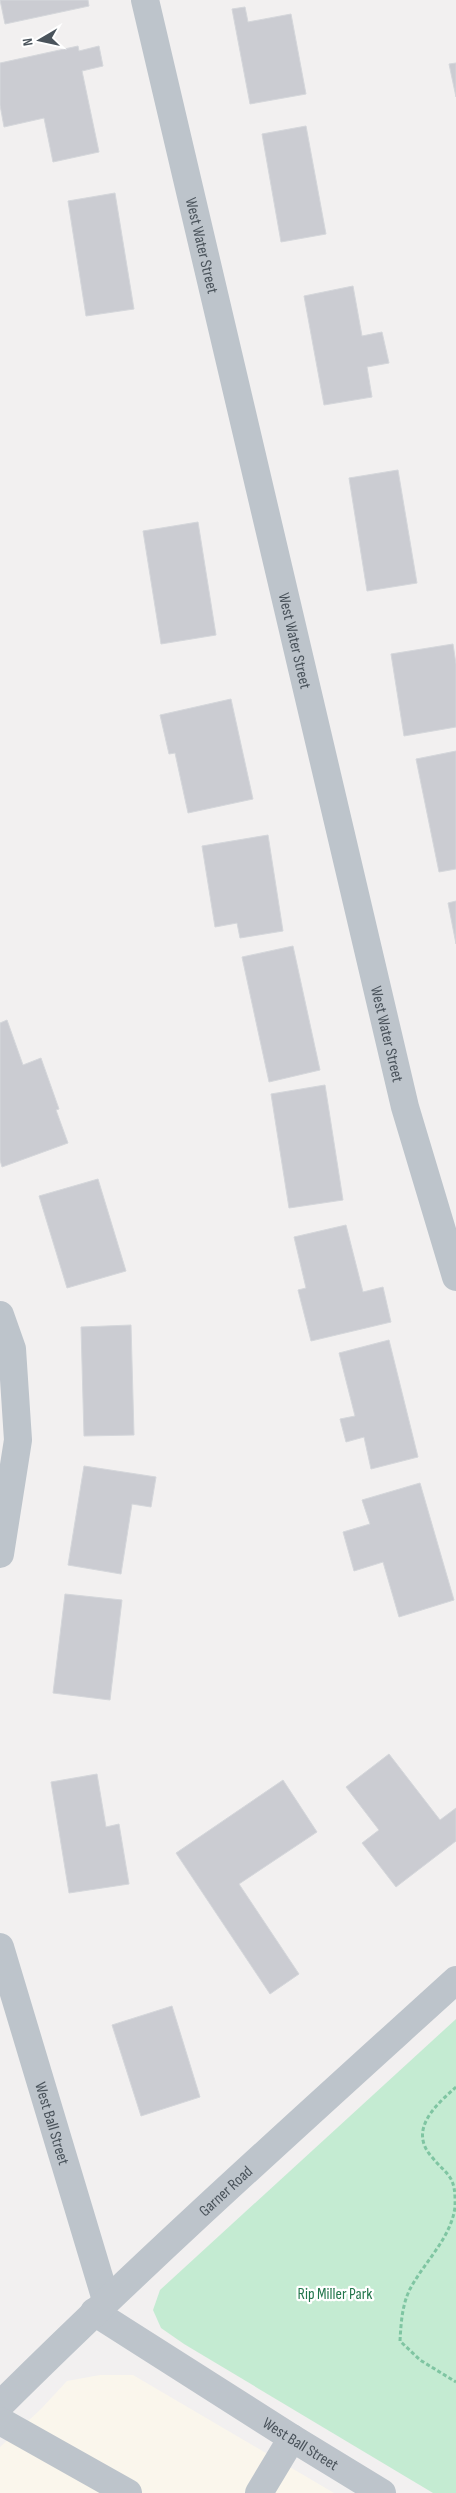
<svg xmlns="http://www.w3.org/2000/svg" width="456" height="2493" font-family="'Sofia Sans Condensed',sans-serif">
	<style>
		.commercial { fill: #faf6ec }
		.green { fill: #c4ebd2 }
		.building { fill: #cbccd2; stroke: #d5d7db }
		.lines { fill: none; stroke-linecap: round; stroke-linejoin: round }
		.path { stroke: #7fc5a2; stroke-width: 3; stroke-dasharray: 4 2.5; stroke-linecap: butt }
		.minor { stroke: #bdc4cb; stroke-width: 28 }
		.labels { text-anchor: middle; stroke-width: 4.5; stroke-linejoin: round; paint-order: stroke }
		.street-label { font-size: 16px; fill: #4a535b; stroke: #fff }
		.park-label { font-size: 16px; fill: #22764b; stroke: #fff }
	</style>
	<rect width="100%" height="100%" fill="#f2f0f0"/>
	<path class="commercial" d="M100,2375h33l201,118h-334v-46l41,-38 26,-28z"/>
	<path class="green" d="M456,2019v474h-23l-249,-149 -23,-16 -8,-18 7,-20z"/>
	<path class="building" d="M0,0h88l1,6 -84,18z
		M245,7l3,15 43,-8 15,80 -56,10 -18,-95z
		M78,46l1,5 20,-5 4,20 -21,5 17,81 -46,10 -9,-44 -40,9 -4,-22v-42z
		M456,63v34l-7,-33z
		M306,126l20,108 -45,8 -19,-108z
		M115,193l19,116 -48,7 -18,-115z
		M353,286l9,50 20,-4 7,31 -22,4 5,30 -48,8 -20,-109z
		M398,470l19,113 -50,8 -18,-113z
		M198,522l18,113 -55,9 -18,-113z
		M453,644l3,20v63l-52,9 -13,-82z
		M231,699l22,100 -65,14 -13,-60 -6,1 -9,-39z
		M456,751v118l-17,3 -23,-113z
		M268,835l15,96 -43,7 -3,-15 -22,4 -13,-81z
		M456,901v43l-8,-41z
		M293,946l27,124 -51,12 -27,-125z
		M7,1020l16,45 18,-7 18,51 -3,1 12,33 -66,24 -2,-7v-137z
		M325,1085l18,115 -54,8 -18,-114z
		M98,1179l28,92 -59,17 -28,-92z
		M346,1225l17,67 20,-5 8,35 -80,19 -13,-51 8,-2 -12,-51z
		M131,1325l3,110 -50,1 -3,-109z
		M389,1340l29,117 -47,12 -7,-32 -18,5 -6,-23 15,-3 -16,-63z
		M84,1466l72,11 -5,30 -19,-3 -11,70 -53,-9z
		M420,1483l34,117 -55,17 -16,-55 -29,9 -11,-39 27,-8 -8,-24z
		M65,1594l57,6 -12,100 -57,-7z
		M389,1754l51,66 16,-12v33l-60,46 -34,-44 17,-13 -33,-43z
		M97,1774l9,53 13,-3 10,60 -60,9 -18,-111z
		M283,1780l34,52 -78,52 60,90 -29,20 -94,-141z
		M172,2006l28,91 -59,19 -29,-91z"/>
	<g class="lines">
		<path class="path" d="M456,2087c-19,17 -48,42 -25,69 17,21 25,18 24,51 -4,31 -30,54 -45,82 -8,16 -9,34 -10,52l20,19 36,22"/>
		<g class="minor">
			<path id="s1" d="M145,0l260,1107 51,170"/>
			<path d="M0,1315l12,34 6,91 -18,114"/>
			<path id="s2" d="M0,1947l106,353"/>
			<path id="s3" d="M94,2312l198,126 90,55"/>
			<path id="s4" d="M0,2405c148,-147 302,-285 456,-425"/>
			<path d="M0,2421l128,72"/>
			<path d="M259,2493l33,-55"/>
		</g>
	</g>
	<g class="labels">
		<g class="street-label">
			<text dy="6" stroke="none"><textPath href="#s1" startOffset="252">West Water Street</textPath></text>
			<text dy="6" stroke="none"><textPath href="#s1" startOffset="658">West Water Street</textPath></text>
			<text dy="6" stroke="none"><textPath href="#s1" startOffset="1062">West Water Street</textPath></text>
			<text dy="6" stroke="none"><textPath href="#s2" startOffset="184">West Ball Street</textPath></text>
			<text dy="6" stroke="none"><textPath href="#s4" startOffset="311">Garner Road</textPath></text>
			<text dy="6" stroke="none"><textPath href="#s3" startOffset="245">West Ball Street</textPath></text>
		</g>
		<g class="park-label">
			<text x="335" y="2299">Rip Miller Park</text>
		</g>
	</g>
	<g transform="translate(40 40) rotate(261)" stroke="#ffffff" stroke-width="4" paint-order="stroke">
	<path d="M0-4L9 19L0 12L-9 19Z" fill="#4a535b"/>
	<text y="-8" font-size="14" font-weight="bold" text-anchor="middle" fill="#4a535b">N</text>
	</g>
</svg>
